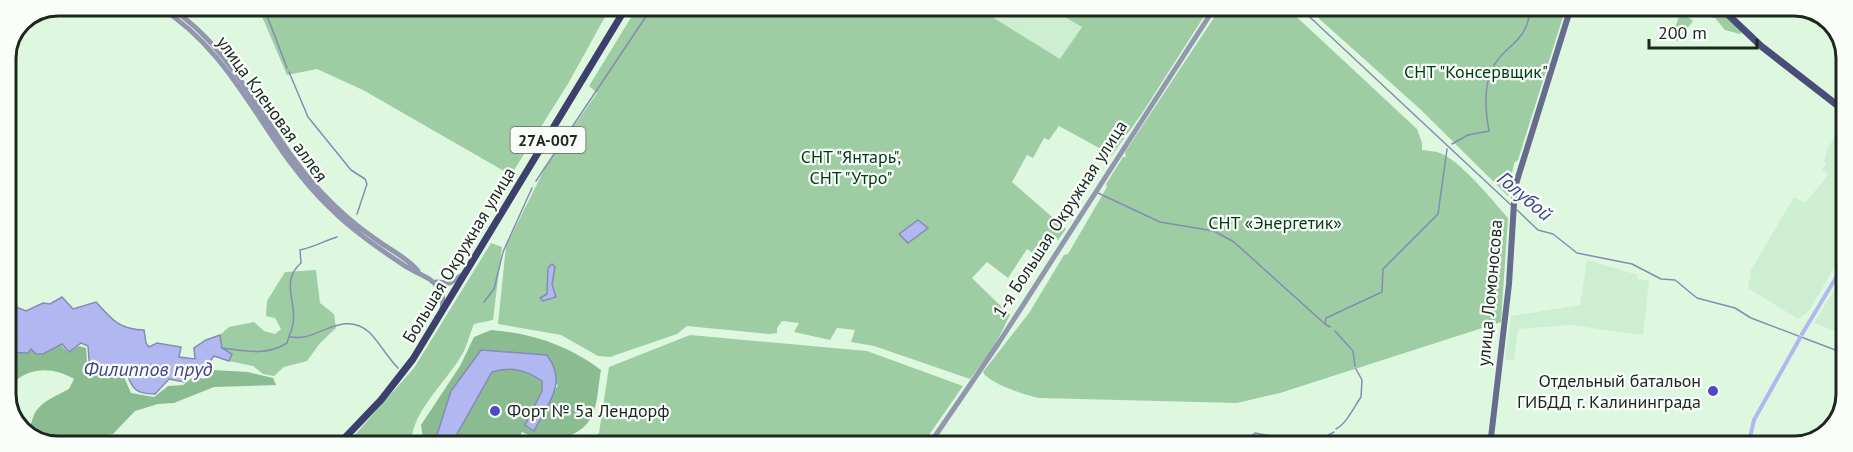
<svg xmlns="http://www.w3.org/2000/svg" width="1853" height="452" font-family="'PT Sans',sans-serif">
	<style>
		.built { fill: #ceeed1 }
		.green { fill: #9ecda3 }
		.forest { fill: #8bbc91 }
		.water { fill: #b1b8f1; stroke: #858cb2; stroke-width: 1.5 }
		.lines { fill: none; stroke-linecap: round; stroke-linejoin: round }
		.stream { stroke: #858cb2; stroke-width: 1.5 }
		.canal { stroke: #b1b8f1; stroke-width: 4 }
		.tertiary { stroke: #9396af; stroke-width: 5 }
		.secondary { stroke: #676c8f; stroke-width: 6 }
		.primary { stroke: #494d77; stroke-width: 7 }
		.trunk { stroke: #3d406d; stroke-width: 7 }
		.poi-dot { fill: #4e4ac1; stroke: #f9fefa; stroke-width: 2 }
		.labels { text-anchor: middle; stroke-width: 4.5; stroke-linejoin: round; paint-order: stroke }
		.shield { fill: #f9fefa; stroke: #5f6860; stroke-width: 1.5 }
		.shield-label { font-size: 16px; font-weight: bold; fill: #1d271e }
		.park-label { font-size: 18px; fill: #003a11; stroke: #f9fefa }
		.street-label { font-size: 18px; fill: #1d271e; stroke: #f9fefa }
		.poi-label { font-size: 18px; fill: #1d271e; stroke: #f9fefa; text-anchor: end }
		.water-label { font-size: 20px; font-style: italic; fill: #414488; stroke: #f9fefa }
		.rim { fill: none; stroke: #1d271e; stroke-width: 3 }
	</style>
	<rect width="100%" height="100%" fill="#def8e0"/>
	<path class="built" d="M982,7h66l34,20 -21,33 -81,-51z
		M1840,130l6,5v112l-37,64 -11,8 -50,-31 3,-18 43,-73 11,6 23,-28 -6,-6 4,-5 -2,-3 4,-14z
		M1587,260l51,15 -1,4 12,1 -6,55 -73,-10 -52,4 -4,31h-9l6,-44 69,-11z
		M1846,270v65l-32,-12z"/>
	<path class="green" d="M252,6h359l-42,76 -58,93 -148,-85 -46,-21 -30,6 -26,-61z
		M638,6l344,1 -1,3 79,49 22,-32 -34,-20h162l-69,108 -29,40 -53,-29 -10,14 -5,-2 -11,20 -6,-3 -15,27 54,47 -8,11 -4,-3 -16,20 -11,-8 -19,29 -21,-16 -15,16 38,37 -16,32 -24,32 -96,-33 -23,-4 4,-12 -18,-2 -7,12 -36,-8 5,-9 -17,-2 -5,7v5l-7,1 -83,-8 -10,8 -67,23 -12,-1 -37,-21 -63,-11 8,-78 39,-78 52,-75 -8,-7z
		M1221,7h65l131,122 5,14v7c6,1 13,1 18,3 20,7 54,49 68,65l-7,104 -221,71 -43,10 -197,-5c-13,-2 -52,-15 -57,-26l46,-59 35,-58 4,-1 39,-67 -1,-3 17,-27h3l-1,-5z
		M1306,7h260l-48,153 -4,3 -6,33 -88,-87z
		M1701,7h14l27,25 -2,2 -15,-4 -10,-12h-3z
		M1681,11l12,10 -16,20 -5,-5z
		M491,243l11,4 -9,73 -19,4c-4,9 -6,18 -10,27 -14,28 -56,63 -52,94h-66l68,-77z
		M316,270l4,33 14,11 2,14 -16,15 -13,18 -23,6 -10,9 -11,-2 -10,-8 -24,-5 3,-7 -10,-6 -2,-13 9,-8 25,-5 10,9 11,3 6,-5 -6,-11 -9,-2 1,-15 18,-29z
		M690,335l177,16 96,35 -41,59h-336l13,-12 10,-66z"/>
	<path class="forest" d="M491,330c41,3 78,16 110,40 -6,34 -1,57 -40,69l-2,6h-32l4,-9 -9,-4 -7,13h-57l-1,-11 35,-62c19,-6 34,-2 51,9l-1,10 -17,34 8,6 25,-46 -77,-35 -45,91 1,4h-13l-3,-20 39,-59 14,-29z
		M61,345l7,7 11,-6 7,2 2,26 33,-4 10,23 23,4 14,-11 15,-1 11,-9 10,3 8,-9 36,2 25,6 3,7 -62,2 -40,16 -16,1 -23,7 -22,23 -25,4 -5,7h-35l-23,-13c8,-7 6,-13 11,-21 8,-11 22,-16 33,-22l5,-10c-19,-11 -41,-13 -59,2l-9,-2v-27z"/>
	<path class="water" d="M918,220l10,8 -20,15 -9,-9z
		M552,264l3,3 -3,17 4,13 -13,4 -3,-3 7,-4 1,-26z
		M62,297l11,12 23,-7c16,18 24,28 48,28l2,13 3,4 8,-4 24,4 -2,10 16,2 -1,-11 12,-8 14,-5 2,13 10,6 -3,7 -15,-5 -14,19 -8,-4 -8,11 -15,-3 -14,15c-26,0 -22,-10 -33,-29l-10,7 -22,1 -2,-27 -7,-3 -12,9 -7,-8 -19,10h-7l-5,-5 -3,4 -22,-1v-49l20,8 17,-8 7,1z
		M481,350l66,5c21,29 1,48 -13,76l-9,-6 17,-34v-10c-16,-11 -31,-15 -50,-9l-35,62 1,11h-21l-2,-4 16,-50z"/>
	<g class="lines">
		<path class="stream" d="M271,6l-5,7 21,55
			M1299,7l212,198
			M289,72l19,45 43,53 14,9 2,5 -10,30
			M1452,144l16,-9 21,-4c-3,-16 -5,-40 1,-57 10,-29 39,-29 40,-67
			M536,181l117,-175
			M1098,193l62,29 54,9 20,11 91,82
			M1517,210l21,20 15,4 24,19 55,11 29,15 14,1 22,18 38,10 16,10 95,36
			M484,302l10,-13 9,-37 29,-64
			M1330,327l-5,-3 1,-6 56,-26 1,-23 55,-55 9,-65
			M1335,331l18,20 2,15
			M290,337c4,0 10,1 14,0 22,-5 43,-24 65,-5 11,11 18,25 29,36
			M222,348c23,3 45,8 65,-5 1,-6 5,-12 6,-19 4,-22 -13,-43 8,-61l-1,-13c14,-3 24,-9 37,-13
			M1336,429c11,-6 18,-22 25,-32l1,-17 -6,-11
			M1242,446l13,-13 58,11 21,-12"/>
		<path class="canal" d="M1802,334l44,-73
			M1748,446l6,-26 46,-82"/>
		<path class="tertiary" d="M158,6c82,51 104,137 171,201 23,23 49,41 76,59 12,8 26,10 34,23 5,6 4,14 3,22
			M168,6c71,46 97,127 154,187 16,17 33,32 52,45 14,11 33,19 44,33
			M436,282l14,1 12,-8
			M1822,436l24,-49
			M929,445l69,-101 217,-337"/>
		<path class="secondary" d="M1490,446l19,-162 6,-97 56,-180"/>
		<path class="primary" d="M1720,7l41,39 85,66"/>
		<path class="trunk" d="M338,445l43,-45 32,-41 214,-353"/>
	</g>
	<g class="poi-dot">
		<circle cx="1713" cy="391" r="6"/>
		<circle cx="495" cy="411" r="6"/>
	</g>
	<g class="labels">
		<rect class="shield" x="510.5" y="127" width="75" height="26" rx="4.5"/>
		<g class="shield-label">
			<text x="548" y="146">27А-007</text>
		</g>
		<g class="park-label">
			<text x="1476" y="78">СНТ "Консервщик"</text>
			<text x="851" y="163">СНТ "Янтарь",<tspan x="851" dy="21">СНТ "Утро"</tspan></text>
			<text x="1275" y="229">СНТ «Энергетик»</text>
		</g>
		<g class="street-label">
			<text transform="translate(272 109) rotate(54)" y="6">улица Кленовая аллея</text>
			<text transform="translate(1060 219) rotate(-57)" y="6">1-я Большая Окружная улица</text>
			<text transform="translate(459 255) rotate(-59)" y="6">Большая Окружная улица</text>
			<text transform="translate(1490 293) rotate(-85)" y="6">улица Ломоносова</text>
		</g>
		<g class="poi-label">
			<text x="1701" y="387">Отдельный батальон<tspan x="1701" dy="21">ГИБДД г. Калининграда</tspan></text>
			<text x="507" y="417" text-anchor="start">Форт № 5а Лендорф</text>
		</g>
		<g class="water-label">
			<text transform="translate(1525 196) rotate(40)" y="7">Голубой</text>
			<text x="148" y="376">Филиппов пруд</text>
		</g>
	</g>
	<path d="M0 0H1853V452H0ZM58 16H1794A42 42 0 0 1 1836 58V394A42 42 0 0 1 1794 436H58A42 42 0 0 1 16 394V58A42 42 0 0 1 58 16Z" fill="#f9fefa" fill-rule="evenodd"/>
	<path class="rim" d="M58 16H1794A42 42 0 0 1 1836 58V394A42 42 0 0 1 1794 436H58A42 42 0 0 1 16 394V58A42 42 0 0 1 58 16Z"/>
	<path d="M1649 39v9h108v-9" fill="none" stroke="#1d271e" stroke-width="3"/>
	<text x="1658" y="39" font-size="18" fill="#1d271e" stroke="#f9fefa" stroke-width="4.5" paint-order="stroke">200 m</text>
</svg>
